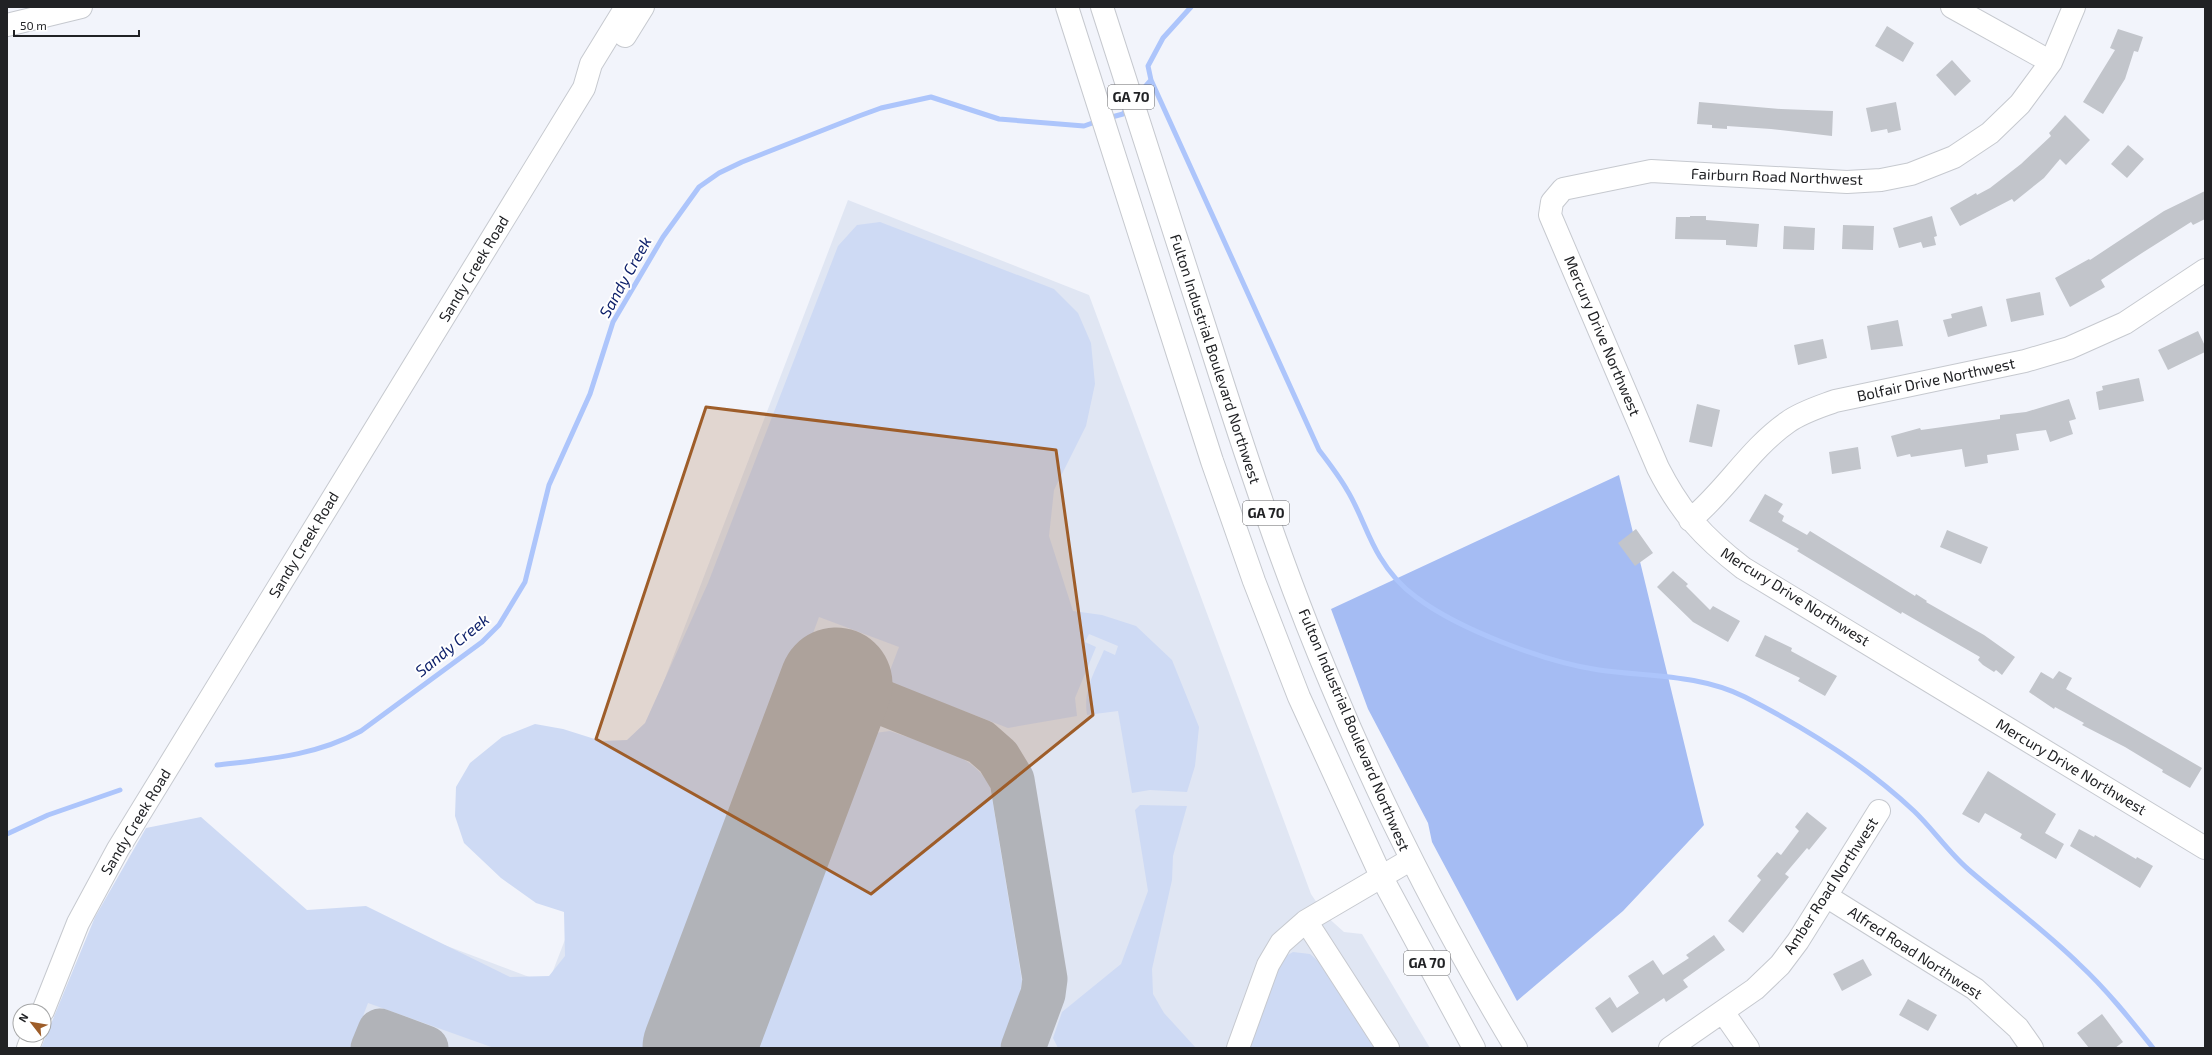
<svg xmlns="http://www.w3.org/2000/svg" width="2212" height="1055" font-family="'Exo 2',sans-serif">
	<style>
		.built { fill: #e0e6f3 }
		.green { fill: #cedaf4 }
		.forest { fill: #a5bcf3 }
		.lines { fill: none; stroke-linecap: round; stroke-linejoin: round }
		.stream { stroke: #adc5fb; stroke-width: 5 }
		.taxiway { stroke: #b1b3b8; stroke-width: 45 }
		.runway { stroke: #b1b3b8; stroke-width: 113 }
		.building { fill: #c2c5cb }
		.minor-casing { stroke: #c6c9cf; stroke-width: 24 }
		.major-casing { stroke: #c6c9cf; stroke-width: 24 }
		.minor { stroke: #fff; stroke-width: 22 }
		.major { stroke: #fff; stroke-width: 22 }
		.marked { fill: #9e5d29; fill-opacity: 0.2; stroke: #9e5d29; stroke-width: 3; stroke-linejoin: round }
		.labels { text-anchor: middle; stroke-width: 4; stroke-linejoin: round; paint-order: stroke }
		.shield { fill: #fff; stroke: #646466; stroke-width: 1 }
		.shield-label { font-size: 14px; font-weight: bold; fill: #212225 }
		.street-label { font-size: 15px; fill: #212225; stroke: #fff }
		.water-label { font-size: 16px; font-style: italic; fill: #0b1e69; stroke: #fff }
	</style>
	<rect width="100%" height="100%" fill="#f2f4fb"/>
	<path class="built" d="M848,200l241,95 222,599 14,21 19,17 18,2 68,114h-1125l52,-136 191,72z"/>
	<path class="green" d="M880,222l174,67 24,24 13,30 4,41 -9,42 -32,64 -5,46 24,75 29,4 34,11 36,34 27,67 -4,39 -8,26 -37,-2 -18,3 -14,-82 -31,4c-4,-26 7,-41 17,-65l11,5 3,-9 -29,-12 -4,8 11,5 -21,51 2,18 -69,12 -122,-47 13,-34 -80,-30 -159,431h-166l-126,-45 -17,45h-310l54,-131 51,-89 55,-11 106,93 59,-4 144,71 39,-1 16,-20 -1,-44 -28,-9 -35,-25 -37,-35 -9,-27 1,-29 14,-24 32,-26 33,-13 28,5 38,12 26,-1 18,-17 63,-140 130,-337 19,-21z
		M890,731c35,13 81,20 100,55l32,195 -3,18 -19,49h-258l115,-305 18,-10z
		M1140,805l47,1 -14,50 -1,24 -20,89 1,25 11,19 32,35h-138l-5,-10 9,-26 59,-48 27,-73 -13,-81z
		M1293,952l17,2 8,7 56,87h-127l32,-84 7,-8z"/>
	<path class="forest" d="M1619,475l85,350 -81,86 -106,90 -85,-159 -4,-19 -60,-114 -37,-100z"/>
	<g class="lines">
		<path class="stream" d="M1191,7l-28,31 -15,28 3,14 168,370c10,13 20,26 28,40 13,21 20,46 33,67 9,15 22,30 36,40 42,32 129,65 183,73 50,7 100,4 146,27 61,31 119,67 169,114 19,18 34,41 55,59 36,31 75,60 110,94 27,25 51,55 74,84
			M1137,96l14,-16
			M1108,118l15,-4 5,-7
			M217,765c51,-6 98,-9 144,-34l121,-89 17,-17 26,-43 24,-97 41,-91 23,-72 50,-85 36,-50 20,-14 23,-11 117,-46 22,-8 50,-11 68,22 85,7 14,-5
			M7,834l41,-19 72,-25"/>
		<path class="taxiway" d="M836,684l145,58 17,15 14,23 33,199 -2,15 -20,54
			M373,1048l7,-17 46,17"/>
		<path class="runway" d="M699,1048l137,-364"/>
	</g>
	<path class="building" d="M1887,26l27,17 -11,19 -28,-16z
		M2118,29l25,8 -5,15 -4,-1 -9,28 -22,35 -20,-12 32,-52 -5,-2z
		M1952,60l19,21 -16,15 -19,-21z
		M1699,102l82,7 52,2 -1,25 -61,-7 -44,-3v3l-15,-1v-3l-15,-1z
		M1896,102l5,28 -13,3 -1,-4 -16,3 -5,-24z
		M2065,115l25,25 -24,25 -6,-6 -16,19 -30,24 -2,-3 -52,27 -10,-18 26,-15 1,2 13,-7 31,-24 30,-28 -2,-3z
		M2128,145l16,14 -17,19 -16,-14z
		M2205,191v28l-12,6 -2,-3 -49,31 -41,27 4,7 -35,20 -15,-29 34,-19 1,1 74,-49z
		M1690,216h16v4l53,4 -2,23 -31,-2v-5l-51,-1 1,-22h14z
		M1932,216l5,20 -3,1 2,8 -13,3 -2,-6 -22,6 -6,-20z
		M1843,225l31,1 -1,24 -31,-1z
		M1784,226l31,2 -1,22 -31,-1z
		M2040,292l4,23 -33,7 -5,-23z
		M1982,306l5,20 -39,11 -5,-17 9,-2 -1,-4z
		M1898,320l5,26 -32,4 -4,-24z
		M2198,331l7,15v6l-37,18 -10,-20z
		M1823,339l4,19 -29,7 -4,-20z
		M2139,378l5,23 -45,9 -3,-18 7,-2 -1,-4z
		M2069,399l7,20 -7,2 4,13 -23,8 -4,-12 -30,4 3,16 -32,5 1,8 -23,4 -3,-18 -51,8 -1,-3 -13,3 -6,-21 29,-8 1,2 79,-11v-4l26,-3z
		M1697,404l23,6 -8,37 -23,-5z
		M1858,447l3,22 -29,5 -3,-22z
		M1765,494l18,10 -5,8 6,4 -2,5 25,14 3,-4 105,65 1,-2 11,7 -1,1 58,33 31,22 -13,18 -6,-5 -2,2 -11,-7 -5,-5 2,-3 -78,-45 -1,2 -104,-63 2,-2 -50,-28z
		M1636,529l17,24 -18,13 -17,-23z
		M1947,530l41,17 -7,17 -41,-17z
		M1673,571l15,13 -2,2 24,24 3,-4 27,15 -12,21 -35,-20 -36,-35z
		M1765,635l27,13 -1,3 46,25 -12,20 -27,-15 2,-3 -45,-22z
		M2059,671l13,7 -6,11 136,79 -12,20 -28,-16 1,-2 -38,-23 -43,-22 2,-2 -29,-16 -1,2 -25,-17 12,-20 12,7z
		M1988,771l68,43 -11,19 19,11 -8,15 -36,-21 2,-4 -37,-21 -6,10 -17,-9z
		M1807,812l20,16 -18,22 -2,-2 -22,26 4,3 -46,56 -15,-12 33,-41 -4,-4 20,-24 4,3 18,-24 -4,-4z
		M2079,829l15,8 1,-2 41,24 1,-2 16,9 -13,22 -70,-42z
		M1714,935l11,15 -42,30 5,7 -22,15 -2,-4 -52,35 -17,-25 15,-11 7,11 22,-15 -11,-17 25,-16 10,15 26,-17 -3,-3z
		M1863,959l9,16 -30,16 -9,-17z
		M1908,999l29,16 -9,16 -29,-16z
		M2102,1014l21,28 -8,6h-26l-12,-15z"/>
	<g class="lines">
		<g class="minor-casing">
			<path id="minor" d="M1952,7l99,55
				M2074,7l-23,55 -31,42 -30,29 -36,24 -43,17 -30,6 -34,2 -196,-11 -88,18 -11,13 -2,13 108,253c23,45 45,69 85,100l462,280
				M7,25l74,-18
				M625,36l18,-29
				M1690,520c36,-29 59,-71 98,-98 14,-10 31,-15 47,-21l190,-40 44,-13 56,-25 80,-53
				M1826,896l149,93 43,39 14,20
				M1306,921l82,127
				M43,1011l35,-88 40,-74 466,-761 7,-24 35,-57
				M1723,1012l25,36
				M28,1048l5,-13
				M1238,1048l30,-83 13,-22 25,-22 104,-61
				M1670,1048l85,-59 25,-24 18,-24 81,-130"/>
		</g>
		<g class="major-casing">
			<path id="major" d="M1067,7l145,454 42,120 45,116 82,179 93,172
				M1102,7c35,111 71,222 107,333 37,117 75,233 123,346 52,125 114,246 184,362"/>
		</g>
		<use href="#minor" class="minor"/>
		<use href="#major" class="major"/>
	</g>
	<path class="marked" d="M706,407l350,43 37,265 -222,179 -275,-155z"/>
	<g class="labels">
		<g class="shield">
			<rect x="1108" y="85" width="46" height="24" rx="3"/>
			<rect x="1243" y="501" width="46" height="24" rx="3"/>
			<rect x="1404" y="951" width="46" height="24" rx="3"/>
		</g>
		<g class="shield-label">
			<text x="1131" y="102">GA 70</text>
			<text x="1266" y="518">GA 70</text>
			<text x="1427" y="968">GA 70</text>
		</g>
		<g class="street-label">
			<text transform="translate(1777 177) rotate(2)" y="5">Fairburn Road Northwest</text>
			<text transform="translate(474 269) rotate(-59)" y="5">Sandy Creek Road</text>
			<text transform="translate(1602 336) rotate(67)" y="5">Mercury Drive Northwest</text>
			<text transform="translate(1215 359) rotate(72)" y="5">Fulton Industrial Boulevard Northwest</text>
			<text transform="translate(1936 380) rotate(-12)" y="5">Bolfair Drive Northwest</text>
			<text transform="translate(304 545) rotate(-59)" y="5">Sandy Creek Road</text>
			<text transform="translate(1795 597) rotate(32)" y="5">Mercury Drive Northwest</text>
			<text transform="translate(1354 730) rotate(67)" y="5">Fulton Industrial Boulevard Northwest</text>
			<text transform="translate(2071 767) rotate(31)" y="5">Mercury Drive Northwest</text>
			<text transform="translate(136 822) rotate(-59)" y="5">Sandy Creek Road</text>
			<text transform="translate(1831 886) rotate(-57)" y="5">Amber Road Northwest</text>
			<text transform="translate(1915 953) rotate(33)" y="5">Alfred Road Northwest</text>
		</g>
		<g class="water-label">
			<text transform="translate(625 277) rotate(-61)" y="6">Sandy Creek</text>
			<text transform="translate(452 645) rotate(-39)" y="6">Sandy Creek</text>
		</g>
	</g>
	<rect width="2212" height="1055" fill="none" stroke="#212225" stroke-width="16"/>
	<g transform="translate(32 1023) rotate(301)"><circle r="19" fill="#ffffff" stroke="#a6a7a8"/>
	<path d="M0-3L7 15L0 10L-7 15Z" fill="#9e5d29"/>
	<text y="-6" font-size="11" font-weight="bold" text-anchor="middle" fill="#212225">N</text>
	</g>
	<path d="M14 30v6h125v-6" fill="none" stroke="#212225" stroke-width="2"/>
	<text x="20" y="30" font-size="12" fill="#212225" stroke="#ffffff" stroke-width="3" paint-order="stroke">50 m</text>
</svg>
